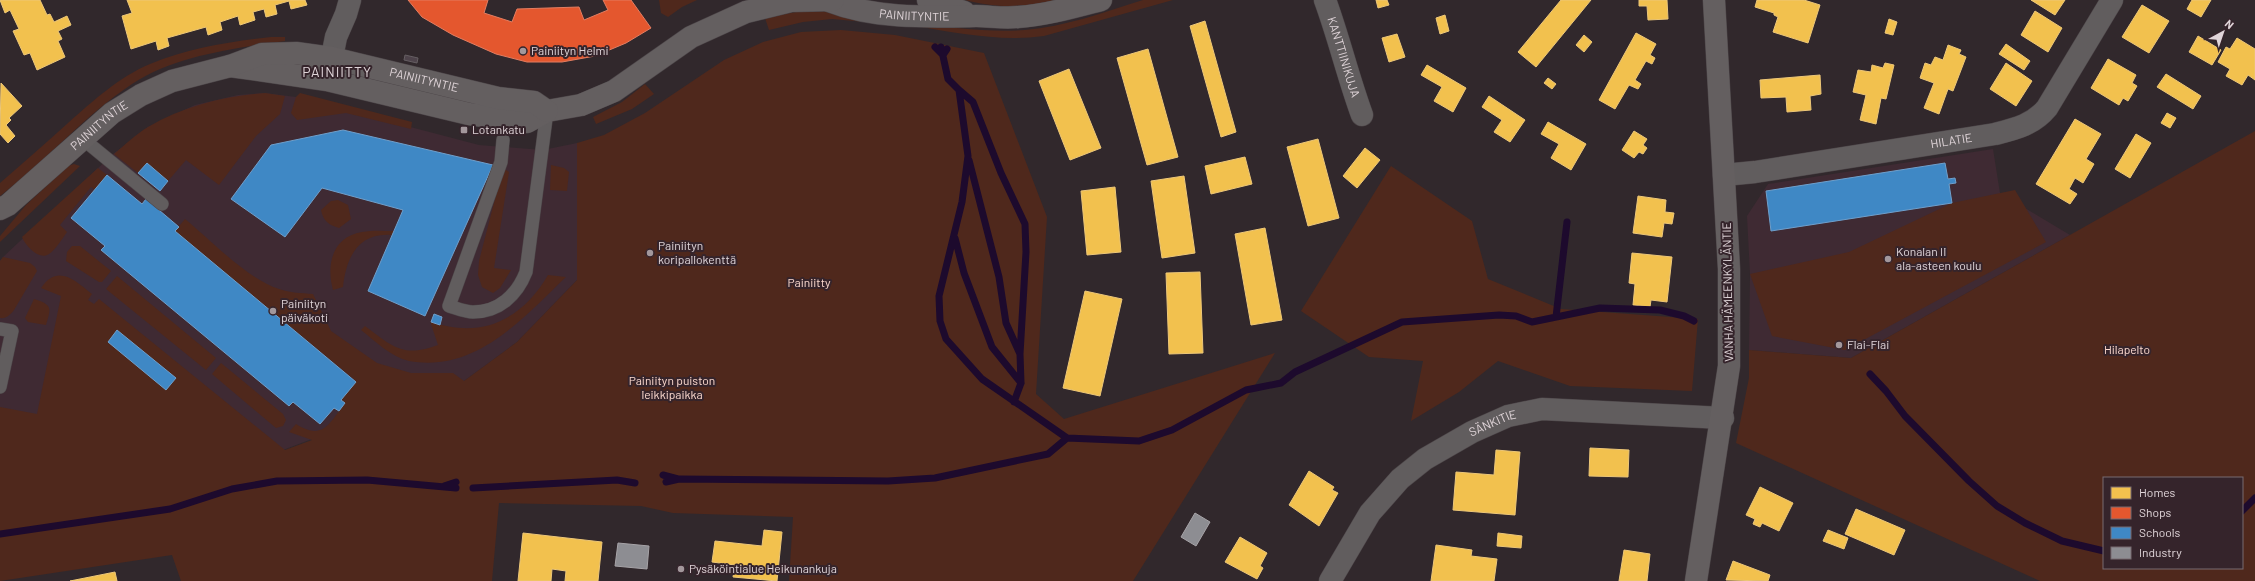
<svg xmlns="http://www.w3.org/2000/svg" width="2255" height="581" font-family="Barlow,sans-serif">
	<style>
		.built { fill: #3f2a33 }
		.green { fill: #4f281c; fill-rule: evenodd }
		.homes { fill: #f2c14e; stroke: #edc778 }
		.shops { fill: #e4572e; stroke: #e37d61 }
		.schools { fill: #3f88c5; stroke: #6f9fcb }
		.industry { fill: #8d8d92; stroke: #a6a3a7 }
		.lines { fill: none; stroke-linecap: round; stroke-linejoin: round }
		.stream { stroke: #1d0a2d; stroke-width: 7 }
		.building { fill: #4e434b; stroke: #655e62 }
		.lane-casing { stroke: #4c4548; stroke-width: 14 }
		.street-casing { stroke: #4c4548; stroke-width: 23 }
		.secondary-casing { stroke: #4c4548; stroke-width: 23 }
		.lane { stroke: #615d5e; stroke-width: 13 }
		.street { stroke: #615d5e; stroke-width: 22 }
		.secondary { stroke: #645f60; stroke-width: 22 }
		.poi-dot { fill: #a3989c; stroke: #35242b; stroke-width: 1.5 }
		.labels { text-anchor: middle; stroke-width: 4; stroke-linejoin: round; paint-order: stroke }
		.street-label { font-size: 12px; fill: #e0d5d9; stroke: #35242b }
		.poi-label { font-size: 12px; fill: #e0d5d9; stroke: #35242b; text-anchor: start }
		.park-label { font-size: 12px; fill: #fddacf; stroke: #35242b }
		.quarter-label { font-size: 14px; letter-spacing: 1px; fill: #e0d5d9; stroke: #35242b }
	</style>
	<rect width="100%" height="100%" fill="#31282c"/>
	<path class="built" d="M265,93l31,4 183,48 64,5 34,-7v137l-60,62 -53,39 -210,80 -254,43v-243l3,-4 109,-102 36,-28 47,-22 43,-10z
		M1993,149l7,44 70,42 -219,123 -102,-8 1,-76 -3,-58 21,-32z"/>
	<path class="green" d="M659,0h38l-15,7 -14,10 -7,-4z
		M965,0h93c-35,7 -58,9 -93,0z
		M1143,0h30l-129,36c-44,6 -86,-3 -129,-10l1,-2c35,3 73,9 109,6 39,-3 80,-18 118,-30z
		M806,10h27l55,14 -56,-5 -29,3 -34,8 -4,-12z
		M841,30l54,5 89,18 63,164 -11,177 28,25 211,-66 -142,228h-344l4,-64 -120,-4 -32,-7 -142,-3 -7,78h-311l-9,-26 -172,26v-174l37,7 24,-118 -20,-8c16,-24 33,-9 51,6l-4,6 6,4 5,-5 186,151 27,-10 -23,-8 7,-8c27,17 33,0 49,-21l-4,-3 15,-19 -181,-150 10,-12c27,22 61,59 94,70 11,4 22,4 34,5l18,37 46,32 34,10h42l11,8 53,-39 60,-62v-137l27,-8 41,-22 79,-53 39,-18 38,-10z
		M271,37h14v4c-52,8 -108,14 -153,43 -48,32 -86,77 -132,112v-13c23,-20 46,-40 68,-60 25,-22 51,-46 82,-59 39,-16 79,-22 121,-27z
		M645,84l9,10 -22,15 -36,15 -3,-7 29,-15z
		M265,93l20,3 -5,18 -24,22 -37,49 -33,-25 -18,21 -21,-18 -9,10 -24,-19c11,-9 22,-20 34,-27 36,-21 76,-31 117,-34z
		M300,93l112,29 -1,7 -65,-16 -49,7 -6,-7 5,-16z
		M2255,131v450h-215l-304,-138 13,-65v-28l102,8zM2104,478h138v90h-138z
		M74,164l6,2 -80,76v-6l26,-31 42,-39z
		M551,165l13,3 5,4 -2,19 -17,-1z
		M1391,166l81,55 16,58 73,30 137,10 -6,72 -122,-5 -72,-25 -39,31 -48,29 12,-60 -54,-4 -68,-46z
		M98,168l9,7 -12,15 -4,-3 -31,38 7,7c-5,7 -11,17 -18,22 -10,7 -24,-9 -27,-17z
		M503,168l6,4 -15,96 17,2 -11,18 -7,5 -11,-6 -4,-12 1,-14z
		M2015,190l31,52 -201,108 -73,-14 -22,-62 99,-22 103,-49z
		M338,200l10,5 3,14 -12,9c-10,-3 -16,-7 -18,-18l10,-9z
		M394,231l-2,4c-34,-3 -46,23 -49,52l-10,3c-7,-25 -1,-53 29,-58 11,-2 22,-1 32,-1z
		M72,246h8l31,25 -9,11h-3l-33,-21 1,-9z
		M3,257l27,6 5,4 2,4 -23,39c-4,5 -8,9 -14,8v-57z
		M548,275l18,2c-43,41 -90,96 -157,84 -18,-4 -34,-20 -48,-31l4,-4c28,21 38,32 73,19l-8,-24c50,19 92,-1 118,-46z
		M117,276l99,82 -10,12 -100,-81z
		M34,299c19,6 17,9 12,26l-18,-3 -3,-4z
		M221,363l62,51 3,6 -3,6 -7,2 -64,-54z"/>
	<path class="homes" d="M0,0h40l7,15 3,-1 4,8 13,-6 4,9 -13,6 4,8 -4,2 7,16 -28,13 -7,-17 -6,2 -11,-24 6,-2 -9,-19 -5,3z
		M127,0h178l2,5 -16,4 -2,-8 -14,4 2,9 -11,3 -2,-8 -11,3 2,8 -15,5 -2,-9 -18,6 2,8 -14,5 -2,-8 -39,11 2,8 -11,4 -2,-9 -25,8 -9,-33 10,-3z
		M1376,0h11l2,5 -11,3z
		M1561,0h30l-55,67 -18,-15z
		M1639,0h28l1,19 -20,1 -1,-14h-8z
		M1757,0h47l16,5 -12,38 -35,-11 5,-15 -4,-2v-2l-19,-6z
		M2031,0h34l-10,15z
		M2192,0h19l-10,17 -14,-8z
		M2142,5l27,16 -20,32 -27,-16z
		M2035,11l27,17 -14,24 -27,-17z
		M1445,15l4,16 -9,3 -4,-16z
		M1889,19l8,3 -4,13 -8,-2z
		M1205,21l31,111 -15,5 -31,-111z
		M1636,33l20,11 -6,11 5,3 -3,6 -6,-3 -11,19 6,4 -3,5 -9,-4 -14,24 -16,-9z
		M1397,34l8,23 -16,5 -7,-24z
		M1584,35l8,7 -8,10 -8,-7z
		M2198,36l23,14 -9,15 -23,-13z
		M2237,38l18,11v31l-7,-5 -6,10 -16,-9 4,-7 -12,-7 8,-15 4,2z
		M2006,44l24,17 -6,9 -25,-16z
		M1948,45l13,5 -2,4 7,3 -13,34 -5,-2 -9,25 -15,-6 10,-25 -14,-5 5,-15 6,2 4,-8 8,3z
		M1148,49l30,108 -31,8 -30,-107z
		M2108,59l28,16 -4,8 5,3 -9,15 -5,-3 -4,7 -28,-17z
		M1885,63l9,2 -8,34 -5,-1 -5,26 -16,-4 6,-25 -13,-3 5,-22 13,2 1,-7 11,3z
		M2006,63l26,18 -16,25 -26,-17z
		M1427,65l39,23 -13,24 -19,-11 8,-14 -21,-12z
		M1069,69l32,79 -31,12 -31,-79z
		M2166,74l35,22 -8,13 -36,-22z
		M1820,75l1,19 -11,2 1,14 -24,2 -1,-15 -25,1 -1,-18z
		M1548,78l8,6 -4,5 -8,-6z
		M1,83l21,23 -13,12 2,2 -5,5 9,11 -7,7 -8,-9z
		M1489,96l36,24 -15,22 -16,-10 8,-12 -20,-13z
		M2167,113l9,5 -6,10 -9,-5z
		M2075,119l26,15 -15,25 8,5 -11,19 -8,-5 -6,11 8,5 -7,10 -34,-20z
		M1548,122l38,22 -15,26 -20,-12 8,-14 -18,-10z
		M1634,131l13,8 -4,6 4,3 -4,6 -4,-2 -5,6 -12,-8z
		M2136,134l15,9 -21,35 -15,-9z
		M1318,139l21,79 -31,8 -21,-79z
		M1365,148l15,12 -23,28 -14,-12z
		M1245,157l7,27 -41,10 -6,-28z
		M1184,176l11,77 -33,5 -11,-77z
		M1115,187l6,65 -34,3 -6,-64z
		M1638,196l28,4 -1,12 9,1 -2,11 -8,-1 -2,14 -29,-4z
		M1265,228l17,92 -31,5 -16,-91z
		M1632,253l40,4 -5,45 -16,-2 -1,7 -17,-2 2,-21 -6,-1z
		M1200,272l3,81 -34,1 -3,-81z
		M1085,291l37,8 -22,97 -37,-8z
		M1590,448l39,2 -1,27 -39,-1z
		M1496,450l24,2 -5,63 -62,-5 3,-38 38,3z
		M1309,471l25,16 -2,3 6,3 -19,33 -30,-21z
		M1760,487l33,16 -14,28 -17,-8 -2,4 -7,-3 2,-5 -9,-4z
		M1856,509l49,21 -11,25 -49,-21z
		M764,530l18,2 -5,49 -44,-4 2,-12 -23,-3 3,-21 47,5z
		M1828,530l20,8 -4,11 -21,-8z
		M523,533l79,9 -4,39h-33l1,-10 -14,-2 -1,12h-33z
		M1498,533l24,3 -1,12 -24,-2z
		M1240,537l27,16 -7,13 3,2 -6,11 -32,-17z
		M1436,545l36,5 -1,6 26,3 -3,22h-63z
		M1624,550l26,4 -3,27h-28z
		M1733,561l37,14 -2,6 -42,-1z
		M115,572l2,9h-47z"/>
	<path class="shops" d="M408,0h80l-4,13 28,9 5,-13 62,-2 5,13 24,-10 -5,-10h28l20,28 -25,15 -31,13 -33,6h-35l-31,-8 -43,-19 -31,-18z"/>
	<path class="schools" d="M343,130l150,35 -68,151 -57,-25 35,-81 -81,-22 -37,49 -54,-38 40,-54z
		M147,163l21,18 -8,10 -22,-18z
		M1945,163l3,16 7,-1 1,5 -7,1 3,19 -181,28 -5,-40z
		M107,175l35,29 4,-5 33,28 -4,4 181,151 -15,18 4,3 -6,8 -5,-3 -14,16 -27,-22 -4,4 -188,-156 4,-4 -34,-28z
		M434,314l8,3 -2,8 -9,-3z
		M117,330l59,48 -10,12 -58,-48z"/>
	<path class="industry" d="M1195,513l15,9 -14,24 -15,-9z
		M618,543l31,3 -2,23 -32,-3z"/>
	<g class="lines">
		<path class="stream" d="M935,47l8,8 4,-6
			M941,47l7,32 11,11 9,66 -6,46 -23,94 1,25 6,18 36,40 85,59 72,3 33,-11 74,-40 35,-7 14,-11 107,-50 97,-7 17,1 16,6 68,-14 60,2 24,6 10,5
			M959,90l14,12 28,71 24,51 1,28 -6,102
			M969,160l30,117 7,46 14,31 1,29 -7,19
			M955,238l9,35 28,74 29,36
			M1556,317l11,-95
			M1870,374l16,17 19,25 64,65 28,25 28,17 37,18 42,10
			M663,475l15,4
			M666,482l13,-3 209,2 47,-3 113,-24 19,-16
			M444,486l12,-4
			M473,488l144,-8 18,3
			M2242,511l13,-13
			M0,534l170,-25 62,-20 45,-8 90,-1 89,8"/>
	</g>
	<path class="building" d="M405,55l13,3 -1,5 -13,-3z"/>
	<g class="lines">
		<g class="lane-casing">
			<path id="lane" d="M83,139l79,65
				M503,140l-2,22 -52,144c7,2 16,6 24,6 26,0 44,-17 53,-40l21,-161
				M0,329l12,2 -12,56"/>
		</g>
		<g class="street-casing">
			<g id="street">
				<path id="s1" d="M1325,0c14,38 23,77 37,115"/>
				<path d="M328,77l8,-40 10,-23 4,-14"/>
				<path id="s2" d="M1724,175l31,-3 240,-38c20,-5 38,-9 52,-26l65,-108"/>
				<path id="s3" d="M1330,581l40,-68 30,-34 25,-20 47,-27 36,-16 34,-7 181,9"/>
			</g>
		</g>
		<g class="secondary-casing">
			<g id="secondary">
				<path d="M928,0l36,12"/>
				<path id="s4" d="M829,1c46,18 98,16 147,15 14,0 28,3 42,1 28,-2 56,-10 83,-17"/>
				<path d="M230,66l97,14 142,34 58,8 20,-11 34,-6 33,-14 77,-54 55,-25 45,-11 42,-1"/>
				<path id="s5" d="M0,209l8,-4 104,-92 29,-18 31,-14 58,-15 32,-12 34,-1 36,5 166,40 36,4 13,9"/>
				<path d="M1696,581l33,-215v-97l-15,-269"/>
			</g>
		</g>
		<use href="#lane" class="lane"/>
		<use href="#street" class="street"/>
		<use href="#secondary" class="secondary"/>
	</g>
	<g class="poi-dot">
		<circle cx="523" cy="51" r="4"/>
		<rect x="460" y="126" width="8" height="8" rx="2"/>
		<circle cx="650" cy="253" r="4"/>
		<circle cx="1888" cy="259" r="4"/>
		<circle cx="273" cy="311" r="4"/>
		<circle cx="1839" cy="345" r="4"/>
		<circle cx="681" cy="569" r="4"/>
	</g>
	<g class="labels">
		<g class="street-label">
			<text dy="4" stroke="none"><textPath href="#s4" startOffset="87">PAINIITYNTIE</textPath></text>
			<text dy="4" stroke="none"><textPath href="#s1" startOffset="60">KANTTIINIKUJA</textPath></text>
			<text dy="4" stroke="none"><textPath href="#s5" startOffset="475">PAINIITYNTIE</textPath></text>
			<text dy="4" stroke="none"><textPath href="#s5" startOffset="130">PAINIITYNTIE</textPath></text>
			<text dy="4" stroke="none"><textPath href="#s2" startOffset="230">HILATIE</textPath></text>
			<text transform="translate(1728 292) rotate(-91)" y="4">VANHA HÄMEENKYLÄNTIE</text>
			<text dy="4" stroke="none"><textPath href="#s3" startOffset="233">SÄNKITIE</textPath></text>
		</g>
		<g class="poi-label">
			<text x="531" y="55">Painiityn Helmi</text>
			<text x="472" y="134">Lotankatu</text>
			<text x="658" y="250">Painiityn<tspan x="658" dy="14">koripallokenttä</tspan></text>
			<text x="1896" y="256">Konalan II<tspan x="1896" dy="14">ala-asteen koulu</tspan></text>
			<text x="281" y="308">Painiityn<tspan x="281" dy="14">päiväkoti</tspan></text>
			<text x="1847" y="349">Flai-Flai</text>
			<text x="689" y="573">Pysäköintialue Heikunankuja</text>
		</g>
		<g class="park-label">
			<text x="809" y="287">Painiitty</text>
			<text x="2127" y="354">Hilapelto</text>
			<text x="672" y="385">Painiityn puiston<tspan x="672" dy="14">leikkipaikka</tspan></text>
		</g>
		<g class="quarter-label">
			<text x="337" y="77">PAINIITTY</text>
		</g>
	</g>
	<rect x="2103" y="477" width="140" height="92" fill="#35242b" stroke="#796b71"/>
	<rect x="2111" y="487" width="20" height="12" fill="#f2c14e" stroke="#796b71"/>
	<text x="2139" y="497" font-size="12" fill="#e0d5d9">Homes</text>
	<rect x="2111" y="507" width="20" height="12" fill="#e4572e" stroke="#796b71"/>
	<text x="2139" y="517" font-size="12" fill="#e0d5d9">Shops</text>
	<rect x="2111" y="527" width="20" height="12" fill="#3f88c5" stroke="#796b71"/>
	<text x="2139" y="537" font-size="12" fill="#e0d5d9">Schools</text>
	<rect x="2111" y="547" width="20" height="12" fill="#8d8d92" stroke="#796b71"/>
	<text x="2139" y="557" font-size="12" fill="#e0d5d9">Industry</text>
	<g transform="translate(2223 32) rotate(40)" stroke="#35242b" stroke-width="3" paint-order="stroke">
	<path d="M0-3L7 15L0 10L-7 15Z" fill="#e0d5d9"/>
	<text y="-6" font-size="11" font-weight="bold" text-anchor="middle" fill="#e0d5d9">N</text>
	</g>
</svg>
